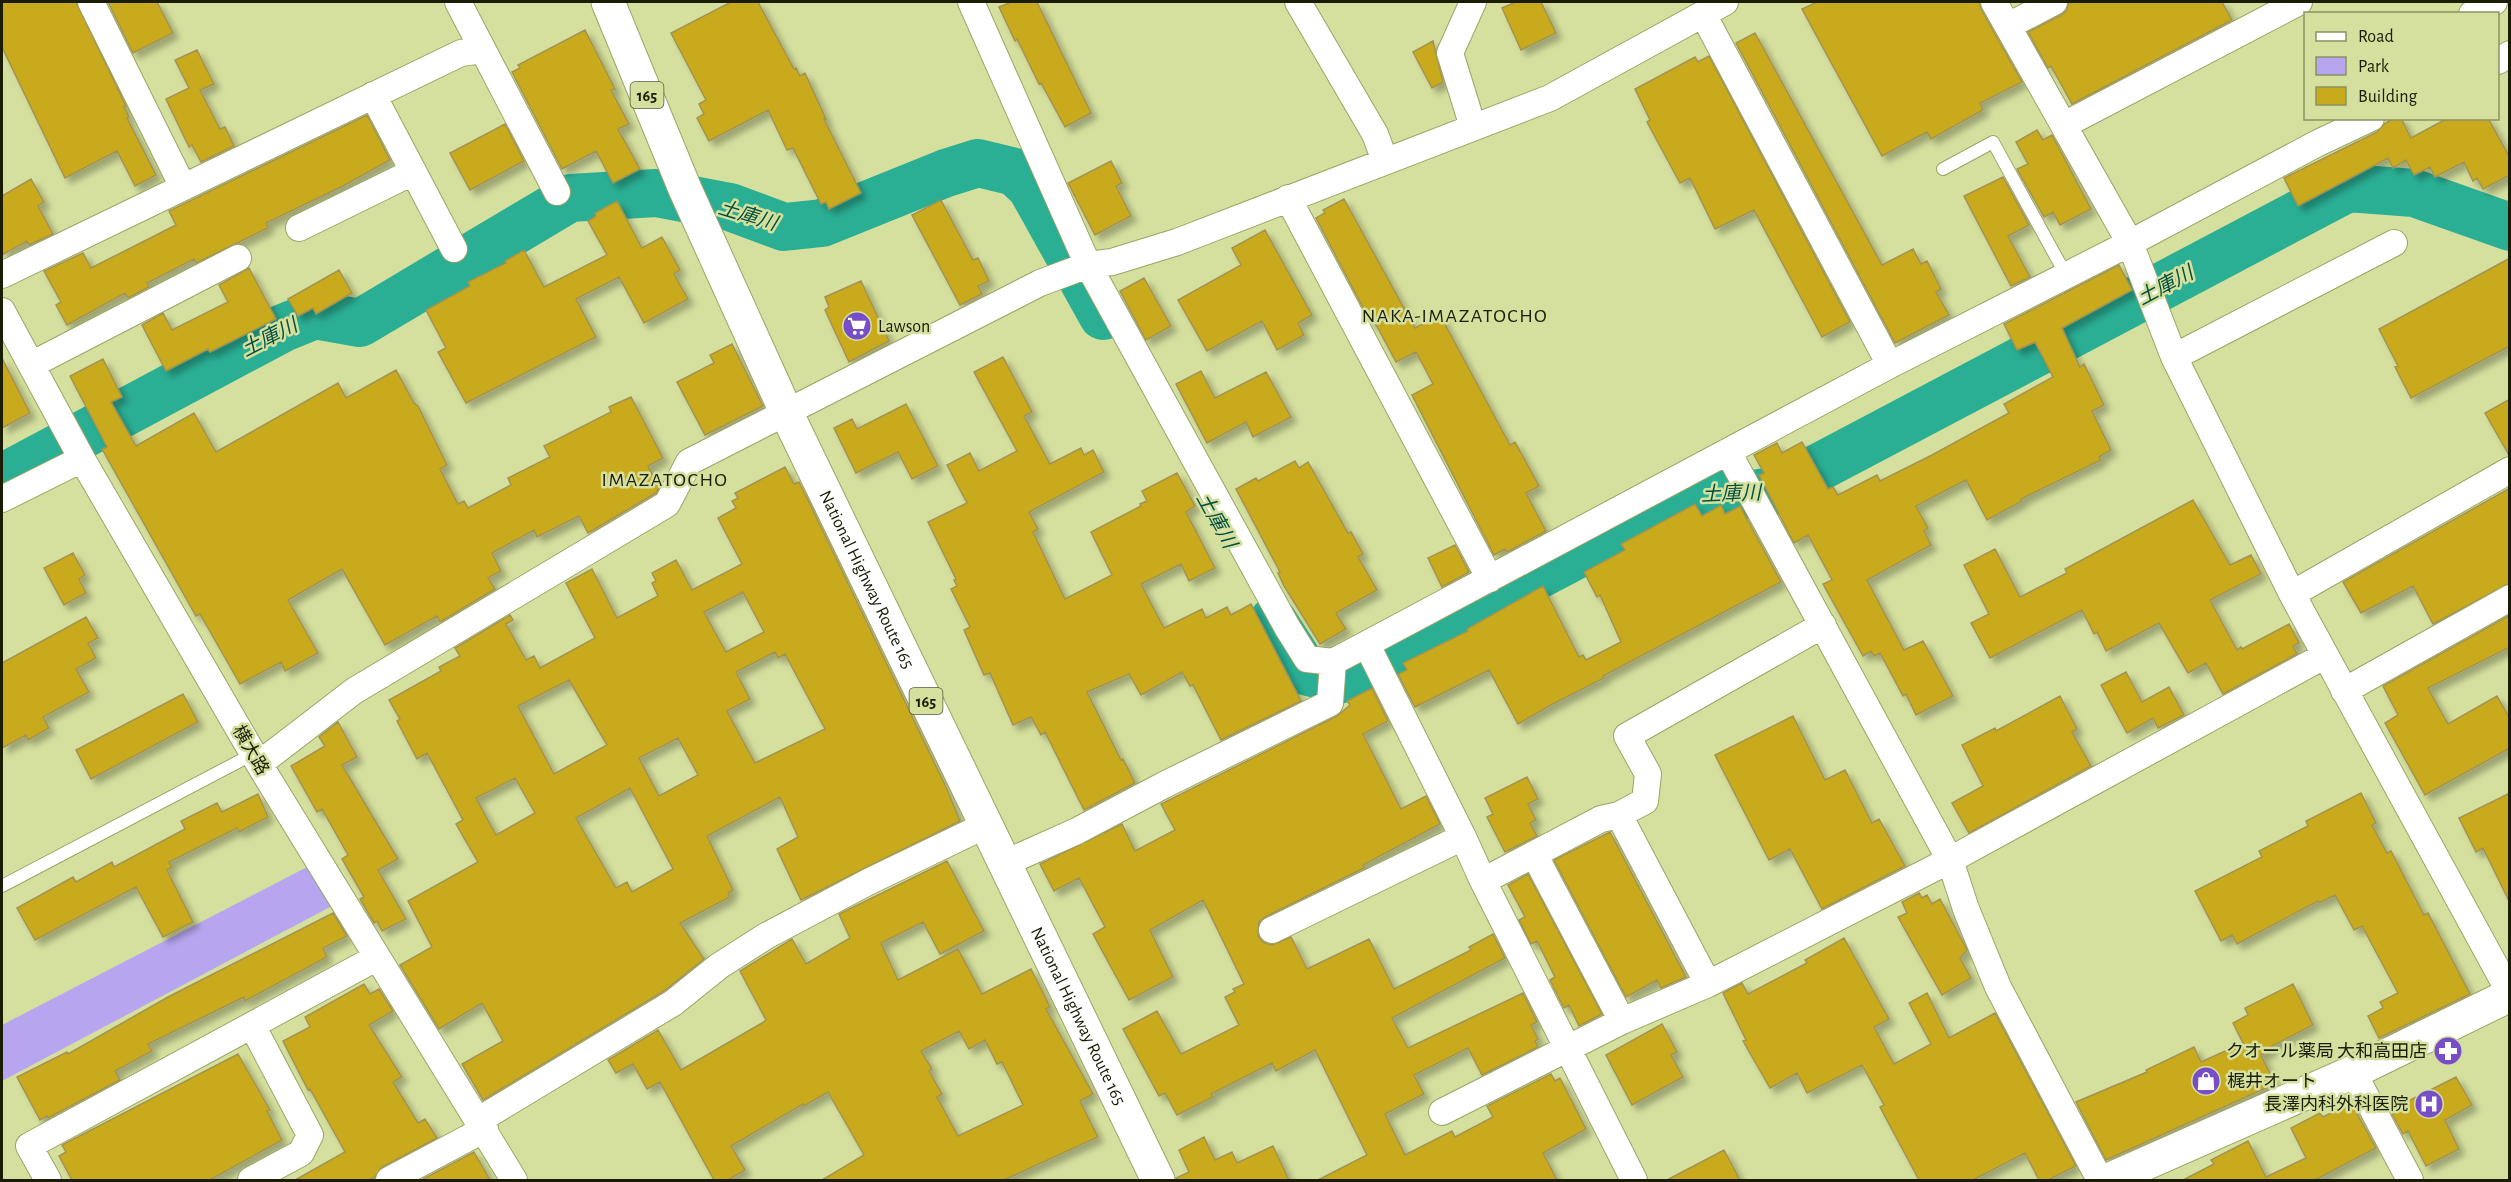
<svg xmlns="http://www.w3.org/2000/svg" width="2511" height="1182" font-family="'Alegreya Sans','Noto Sans JP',sans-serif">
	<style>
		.green { fill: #b8a5ef }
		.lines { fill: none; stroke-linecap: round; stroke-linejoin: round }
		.river { stroke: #2aaf94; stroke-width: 48 }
		.building { fill: #c8aa1a; stroke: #a39352; stroke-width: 1.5; fill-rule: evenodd; filter: url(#shadow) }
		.service-casing { stroke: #9ba464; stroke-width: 14 }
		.minor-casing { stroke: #9ba464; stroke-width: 28 }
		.secondary-casing { stroke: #9ba464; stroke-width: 35 }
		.trunk-casing { stroke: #9ba464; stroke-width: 35 }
		.service { stroke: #fff; stroke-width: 12 }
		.minor { stroke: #fff; stroke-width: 26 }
		.secondary { stroke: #fff; stroke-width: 33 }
		.trunk { stroke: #fff; stroke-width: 33 }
		.labels { text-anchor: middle; stroke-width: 5; stroke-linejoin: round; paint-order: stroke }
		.shield { fill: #d6e09e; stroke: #525832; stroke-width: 1.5 }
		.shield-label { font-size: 16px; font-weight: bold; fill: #1a1d04 }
		.poi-label { font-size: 18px; fill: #1a1d04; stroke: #d6e09e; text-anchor: start }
		.street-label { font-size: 18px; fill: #1a1d04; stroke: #d6e09e }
		.water-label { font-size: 20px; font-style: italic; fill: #024f41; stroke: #d6e09e }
		.neighbourhood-label { font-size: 20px; letter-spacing: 1.5px; fill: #1a1d04; stroke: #d6e09e }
	</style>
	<defs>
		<filter id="shadow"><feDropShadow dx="5.5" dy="5.5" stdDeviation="3" flood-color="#0004"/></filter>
	</defs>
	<rect width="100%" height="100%" fill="#d6e09e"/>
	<path class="green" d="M309,866l23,40 -330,175v-56z"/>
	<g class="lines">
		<path class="river" d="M2,478l281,-150 32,-13 45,8 210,-125 86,-5 74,14 54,20 38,-4 124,-50 32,-10 37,9 16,15 72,129
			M1273,621l32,50 34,9 357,-188 40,4 38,-5 574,-303 66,5 96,34"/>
	</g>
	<path class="building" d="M2,2h74l50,104 -2,1 5,10 -2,1 29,57 -21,11 -18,-35 -52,27 -63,-131z
		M108,2h49l16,31 -40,20z
		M731,2h27l36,67 2,-1 4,8 5,-3 21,46h-2l37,74 -32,16 -3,-7 -5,2 -28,-56 -6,2 -19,-40 -59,31 -12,-23 7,-4 -5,-10 7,-4 -35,-67z
		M1012,2h25l54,111 -26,14 -24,-44 -2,1 -22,-45 -2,2 -16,-34z
		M1516,2h25l15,31 -35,17 -19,-42z
		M1817,2h162l2,7 41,73 -42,21 3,7 -52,29 -4,-7 -45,24 -80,-147z
		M2069,2h153l10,18 -160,84 -21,-38 -3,2 -20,-36 33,-17 6,-5z
		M585,30l30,59 -4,1 18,34 -11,5 22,40 -27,14 -17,-32 -34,18 -50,-97 8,-4 -2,-3z
		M1755,33l127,232 31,-16 8,15 6,-3 14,28 -5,3 13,23 -54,28 -159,-300z
		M1433,41l10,41 -11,6 -19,-36z
		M197,50l17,34 -14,6 20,39 5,-2 9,19 -33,16 -9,-17 -3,2 -23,-48 23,-11 -14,-28z
		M1709,56l141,266 -28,15 -68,-127 -39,19 -25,-51 -10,5 -33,-61 3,-2 -15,-31 60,-32 3,5z
		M367,115l23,45 -47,26 -77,37 2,5 -72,35 -2,-4 -47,24 2,4 -21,11 -3,-5 -58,32 -11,-20 5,-3 -17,-31 39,-18 8,15 85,-43 -7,-14z
		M2394,118h7l10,20 37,-20h40l22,40v17l-27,14 -6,-11 -4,3 -9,-19 -29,15 -5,-10 -16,8 -8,-15 -13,8 -5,-10 -90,48 -14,-28 93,-46 7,-8z
		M505,124l19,37 -54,29 -20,-37z
		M2037,130l6,10 9,-5 39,74 -31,16 -7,-13 -9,5 -27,-48 11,-5 -12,-22z
		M1111,161l11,22 -6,3 15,30 -36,19 -27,-52z
		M2003,177l26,48 -21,11 22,41 -19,9 -47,-90z
		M31,179l13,23 -6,4 15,28 -24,11 -2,-4 -25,14v-59z
		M1344,199l71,129 25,-13 70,130 5,-3 24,44 -13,7 20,38 -39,21 -2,-3 -11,6 -82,-160 21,-11 -17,-32 -20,10 -22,-41 -3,2 -55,-105 9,-5 -2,-3z
		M941,200l32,60 5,-2 11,23 -11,5 4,8 -22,11 -48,-90z
		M617,201l25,47 20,-11 18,33 -6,4 14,25 -44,24 -25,-46 -43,22 20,38 -130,66 -28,-51 8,-4 -20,-38 44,-24 -2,-4 38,-19 -1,-2 19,-11 20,37 63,-32 -19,-34 8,-5 -1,-3z
		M1265,230l47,85 -14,8 6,12 -27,15 -15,-29 -55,30 -29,-51 63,-35 -9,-17z
		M2510,258v88l-99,52 -16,-31 3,-1 -19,-37z
		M2119,265l13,25 -70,38 18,39 4,-3 20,41 -12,6 19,39 -12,7 2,3 -80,39 1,2 -35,19 -21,-40 -6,3 -44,23 12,22 -4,3 7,14 -64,35 37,70 19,-9 30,55 -37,19 -10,-21 -3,2 -23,-43 -6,3 -3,-5 -8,5 -40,-72 9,-4 -24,-45 -14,8 -35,-68 5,-2 -10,-18 23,-12 5,10 20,-11 26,47 5,-2 5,8 39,-20 3,6 52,-26 77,-42 -5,-9 49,-27 -18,-35 -18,8 -13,-26z
		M249,268l27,51 -66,33 -2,-3 -42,22 -24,-46 21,-12 9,17 56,-28 -9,-17z
		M339,270l13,23 -36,21 -3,-6 -15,8 -10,-17z
		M1144,278l27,48 -25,14 -26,-49z
		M861,281l28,60 -40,21 -24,-52 4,-3 -4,-10z
		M732,344l31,62 -58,29 -28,-53 37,-19 -4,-8z
		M1003,357l29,55 -8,4 26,48 31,-16 3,7 9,-5 11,22 -75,40 9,17 -5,3 32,67 47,-24 -21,-43 50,-26 -1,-2 7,-3 -5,-10 35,-18 18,33 -9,6 29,56 -26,13 -8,-17 -40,20 23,44 38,-19 4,9 21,-11 4,8 20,-11 50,97 -80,39 -28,-55 -3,1 -8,-14 -41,23 -12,-21 -42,18 34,68 2,-1 12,24 -51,27 -39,-78 -4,3 -10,-18 -18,8 -23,-52 -6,2 -20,-45 6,-3 -19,-38 6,-3 -3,-6 2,-1 -28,-57 39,-19 -20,-38 23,-12 9,18 38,-20 -43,-79z
		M2,358l28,55 -28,15z
		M103,359l19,38 -11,5 25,44 58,-33 22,39 122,-69 8,15 50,-28 18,33 4,3 29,59 -7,4 18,35 6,-3 4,7 43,-23 -3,-7 42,-21 -6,-11 67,-34 -2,-5 22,-10 32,61 -15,8 11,21 -3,6 -68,40 -9,-17 -42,21 -3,-7 -42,23 9,18 -13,7 7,11 -55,33 -3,-6 -52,29 -43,-76 -54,31 30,53 -33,18 -4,-9 -41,22 -40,-70 -4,2 -94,-167 5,-2 -37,-71z
		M1201,371l14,27 51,-26 25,45 -38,20 -7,-15 -39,21 -31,-59z
		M2510,399v56h-1l-24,-42z
		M906,404l32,62 -26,13 -14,-27 -42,21 -22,-45 18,-9 5,10z
		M1295,461l4,7 9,-6 40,71 3,-1 12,22 -5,3 19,33 -41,23 10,16 -26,15 -36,-58 -6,-13 2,-1 -44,-83 20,-11 2,3z
		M785,467l9,17 5,-2 8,16 139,289 14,34 -159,79 -24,-51 21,-12 -18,-40 -73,39 26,54 -5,3 2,4 -50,26 24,36 -40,32 -181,109 -21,-36 41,-23 -21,-38 -43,26 -39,-64 32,-18 -24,-46 70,-39 -22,-38 7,-4 -36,-67 -10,6 -20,-38 3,-2 -11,-19 52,-29 -2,-4 21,-11 -5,-8 55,-33 3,5 -7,4 20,36 8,-4 6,12 55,-30 -29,-55 26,-14 25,49 41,-22 -6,-13 4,-2 -4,-8 24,-13 16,30 50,-26 -24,-46 18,-10 -4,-7 6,-3 -3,-5zM743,592l21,40 -38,20 -22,-40zM775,652l3,6 7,-4 40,75 -70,34 -28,-52 23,-12 -14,-27zM569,680l38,65 -53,29 -36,-68zM678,738l20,37 -39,21 -20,-38zM515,778l20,35 -39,22 -20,-37zM630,788l43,81 -41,23 -5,-10 -11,6 -40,-70z
		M2510,488v95l-77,41 -20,-38 -52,27 -18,-31z
		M2193,500l37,65 21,-10 10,19 -51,26 27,50 4,-3 1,2 47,-25 10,19 -6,3 4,8 -74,40 -17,-31 -18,10 -29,-50 -53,28 -9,-19 -3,2 -12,-24 -92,48 -19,-35 18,-9 -25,-49 31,-16 25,48 47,-24 -2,-4z
		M1695,504l7,12 19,-11 4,9 15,-8 41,76 -178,94 1,2 -53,27 -33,19 -29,-54 -74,37 -17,-33 9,-4 -4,-7 65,-32 -1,-2 76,-43 36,71 4,-2 3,5 35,-18 -21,-47 -3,2 -13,-25 41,-22 -4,-6z
		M1455,545l14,27 -27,15 -14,-29z
		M73,553l12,22 -6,4 7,14 -22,12 -20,-37z
		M2510,615v32l-82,41 20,36 49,-28 13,23v29l-85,47 -40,-72 13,-8 -15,-29z
		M86,617l12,21 -10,5 8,15 -20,11 13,23 -46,25 6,11 -21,12 -2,-5 -24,13v-85z
		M2126,672l16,30 27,-15 15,28 -26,13 -5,-10 -26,15 -26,-48z
		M1372,688l16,33 -25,13 3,6 35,69 25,-13 14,28 -77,41 1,3 -99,49 -6,5 -1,14 5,6 9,3 19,-8 16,32 62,-30 25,50 77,-39 -2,-3 24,-13 12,24 -113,60 16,30 115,-55 14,29 -6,3 7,14 -3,2 3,6 -56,28 -14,-27 -54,27 10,19 -39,20 20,41 47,-24 3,6 38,-20 -6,-11 64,-32 4,7 5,-3 26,51 -43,24 14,27h-239l49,-25 -52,-105 -39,21 -4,-8 -61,31 2,3 -36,18 -12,-22 -6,3 -36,-67 34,-18 24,43 58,-29 -14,-28 10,-5 -2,-3 11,-5 -41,-84 -53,30 23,47 -44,23 -36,-66 12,-7 -26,-49 -25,13 -14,-27 82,-40 13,27 40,-21 -14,-26 176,-88 13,-11 -3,-4z
		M183,694l15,28 -107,57 -15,-29z
		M2060,696l17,33 -5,3 19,34 -122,67 -17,-30 31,-17 -21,-41 33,-17 1,3z
		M1793,716l32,64 20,-10 27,53 7,-4 26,47 -83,43 -32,-60 -21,11 -54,-105z
		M338,722l19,35 -15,8 56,94 -20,11 28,49 -24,12 -5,-10 -3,2 -14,-24 4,-2 -22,-38 6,-4 -26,-46 -5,3 -26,-46 34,-20 -6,-9z
		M1527,777l11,22 -10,5 8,16 -6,3 7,13 -32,16 -18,-35 6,-3 -8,-16z
		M2361,793l15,30 -4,2 15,28 4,-2 33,64 4,-2 42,81 -91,44 -11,-22 15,-8 -3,-6 18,-9 -36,-67 -8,4 -19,-35 -16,8 -1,-2 -81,43 -5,-9 -11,6 -26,-50 67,-34 -3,-6 49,-25 -2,-5z
		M2510,793v110l-27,-55 -7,4 -17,-34z
		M258,794l10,23 -29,15 -2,-4 -68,34 3,5 -5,3 26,52 -30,15 -27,-50 -101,53 -18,-32 56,-31 3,5 36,-20 2,5 71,-38 -4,-8 36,-18 5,9z
		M1610,832l76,145 -25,11 -4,-8 -31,17 -72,-137z
		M947,861l37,70 -44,23 -17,-32 -42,21 17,37 60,-31 24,45 49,-25 19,38 -4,2 47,85 -13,7 18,36 -94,43h-182l42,-25 -36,-63 -24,14 -1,-2 -72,42 14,24 -17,10h-14l-54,-98 -13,7 -14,-25 -17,9 -8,-13 50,-30 23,40 81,-47 4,-3 -26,-49 52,-32 14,25 44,-26 -11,-24zM959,1031l10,18 16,-9 12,24 5,-2 21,43 -65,31 -21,-39 5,-3 -13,-23 3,-2 -11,-18z
		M1528,874l74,140 -23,12 -10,-21 -5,3 -14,-28 5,-3 -18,-36 -6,3 -12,-24 6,-3 -17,-32z
		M1919,893l3,5 5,-3 5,9 8,-5 27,51 -7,8 11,20 -29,17 -44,-78 9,-4 -5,-11z
		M333,913l14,23 -24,12 4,9 -82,44 -1,-4 -96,47 4,7 -37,20 5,9 -72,38 -1,-2 -7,4 -23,-43 50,-25 1,2 100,-57z
		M1844,938l45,81 -15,8 20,37 37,-20 -22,-41 18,-10 22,45 46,-25 81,153 -28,14h-9l-14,-27 -52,27h-54l-39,-73 4,-2 -22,-40 -55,28 -10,-20 -27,15 -27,-47 3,-1 -23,-47 19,-10 6,11 59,-31 -2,-3z
		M364,984l6,10 9,-5 14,22 -24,14 33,52 -9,5 25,41 7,-4 12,19 -55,29 -7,10 -7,3h-73l50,-28 -35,-63 -2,1 -25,-49 27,-14 -5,-10z
		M2293,984l20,41 -43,22 1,3 -10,5 14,29 -169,76 -30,-58 71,-30 -1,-2 48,-23 7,15 42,-19 -10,-20 15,-8 -3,-7z
		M1662,1024l15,28 -6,3 12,22 -51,28 -26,-50z
		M238,1054l32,56 -3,1 15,29 -72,40h-138l-13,-24 7,-4 -4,-7z
		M2456,1077l16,28 -27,15 14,29 -33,17 -18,-35 -5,3 -11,-20 12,-6 -2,-4z
		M2351,1103l25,45 -61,32h-132l31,-16 -3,-4 37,-19 18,36 40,-19 -15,-30 29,-15 3,4z
		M1204,1137l11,23 17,-8 5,11 36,-17 16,34h-112l-1,-2 13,-6 -10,-22z
		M1724,1150l16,30h-73z
		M474,1152l16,28h-68l1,-1z"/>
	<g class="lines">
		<g class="service-casing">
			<path id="service" d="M1943,169l50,-27 73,133
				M2,886l251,-132"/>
		</g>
		<g class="minor-casing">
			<path id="minor" d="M91,2l92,185
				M458,2l99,190
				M971,2l117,263 199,362 20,32 26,3 557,-297 240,-122 188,-100 53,-25
				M1298,2l77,132 10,27
				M1473,2l-23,51 23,74
				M1994,2l136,241 44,114 118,237 218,399
				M1703,14l187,351
				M2472,14l22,-12
				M2008,26l46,-24
				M2498,61l12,-7
				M373,95l81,154
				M2064,125l235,-123
				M1288,198l202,381
				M299,228l114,-56
				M2,275l459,-222 22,-3
				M2,311l80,148 177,305 255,416
				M2174,357l220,-114
				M31,365l207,-107
				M1728,452l222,408 16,49 32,78 102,193
				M2,499l80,-40
				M2292,594l218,-124
				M1367,645l96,192 20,44 151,299
				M2344,691l166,-93
				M259,764l95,-73 313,-187 22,-42 351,-179 48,-18 24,-3 65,-20 373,-144 175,-96
				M1619,815l26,-14 3,-27 -21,-38 196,-111
				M1534,854l88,167
				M1005,863l72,-32 87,-46 166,-82 3,-41
				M1483,881l118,-62 18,-4 89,169
				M1272,930l191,-93
				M2353,1072l57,108
				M1442,1112l180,-91 86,-37 242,-124 374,-204
				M479,1120l194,-117 46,-37 47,-30 102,-54 118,-57
				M48,1180l-19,-34 347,-188
				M251,1180l50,-27 9,-18 -58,-110
				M389,1180l96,-51"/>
		</g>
		<g class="secondary-casing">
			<path id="secondary" d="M2108,1180l245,-108 157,-77"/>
		</g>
		<g class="trunk-casing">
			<g id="trunk">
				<path id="s1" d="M608,2l77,187 102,225 371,766"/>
			</g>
		</g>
		<use href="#service" class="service"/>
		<use href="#minor" class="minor"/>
		<use href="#secondary" class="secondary"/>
		<use href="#trunk" class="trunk"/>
	</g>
	<defs>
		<g id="supermarket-disc" transform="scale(1.5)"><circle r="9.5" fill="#774ec7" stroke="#d6e09e"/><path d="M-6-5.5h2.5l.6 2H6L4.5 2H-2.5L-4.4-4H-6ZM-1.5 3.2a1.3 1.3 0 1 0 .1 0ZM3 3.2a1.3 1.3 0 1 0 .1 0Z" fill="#fff"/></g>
		<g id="pharmacy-disc" transform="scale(1.5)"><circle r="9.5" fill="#774ec7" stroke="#d6e09e"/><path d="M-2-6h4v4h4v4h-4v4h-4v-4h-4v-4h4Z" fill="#fff"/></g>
		<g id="shop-disc" transform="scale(1.5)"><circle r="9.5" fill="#774ec7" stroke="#d6e09e"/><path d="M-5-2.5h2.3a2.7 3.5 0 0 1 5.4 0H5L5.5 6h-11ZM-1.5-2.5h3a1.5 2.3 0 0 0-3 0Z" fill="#fff"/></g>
		<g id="hospital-disc" transform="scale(1.5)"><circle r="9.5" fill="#774ec7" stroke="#d6e09e"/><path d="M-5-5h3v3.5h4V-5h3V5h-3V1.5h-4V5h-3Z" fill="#fff"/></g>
	</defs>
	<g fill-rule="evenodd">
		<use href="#supermarket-disc" x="857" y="326"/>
		<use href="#pharmacy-disc" x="2448" y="1051"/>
		<use href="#shop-disc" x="2206" y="1081"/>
		<use href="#hospital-disc" x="2429" y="1104"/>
	</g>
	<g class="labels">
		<g class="shield">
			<rect x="630.5" y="82" width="33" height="26" rx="4.5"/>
			<rect x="909.5" y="688" width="33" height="26" rx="4.5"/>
		</g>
		<g class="shield-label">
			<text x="647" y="101">165</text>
			<text x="926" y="707">165</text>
		</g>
		<g class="poi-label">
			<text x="878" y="332">Lawson</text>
			<text x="2427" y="1057" text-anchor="end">クオール薬局 大和高田店</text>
			<text x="2227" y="1087">梶井オート</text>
			<text x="2408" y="1110" text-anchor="end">長澤内科外科医院</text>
		</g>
		<g class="street-label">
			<text dy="6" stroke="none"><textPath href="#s1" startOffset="633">National Highway Route 165</textPath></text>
			<text transform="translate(251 750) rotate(60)" y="6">横大路</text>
			<text dy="6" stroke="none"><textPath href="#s1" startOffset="1118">National Highway Route 165</textPath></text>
		</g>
		<g class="water-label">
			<text transform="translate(748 215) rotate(17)" y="7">土庫川</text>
			<text transform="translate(2165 285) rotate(-28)" y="7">土庫川</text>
			<text transform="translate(269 337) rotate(-27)" y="7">土庫川</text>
			<text transform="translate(1731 493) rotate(-2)" y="7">土庫川</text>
			<text transform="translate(1217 520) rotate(61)" y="7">土庫川</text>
		</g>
		<g class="neighbourhood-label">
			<text x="1455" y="322">NAKA-IMAZATOCHO</text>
			<text x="665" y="486">IMAZATOCHO</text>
		</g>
	</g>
	<rect width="2511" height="1182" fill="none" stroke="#1a1d04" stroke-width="6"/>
	<rect x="2304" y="12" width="195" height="108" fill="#d6e09e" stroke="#8b9260" stroke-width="1.5"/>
	<rect x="2316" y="32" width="30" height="9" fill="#ffffff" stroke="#8b9260" stroke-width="1.5"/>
	<text x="2358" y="42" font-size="18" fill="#1a1d04">Road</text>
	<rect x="2316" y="57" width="30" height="18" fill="#b8a5ef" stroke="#8b9260" stroke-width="1.5"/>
	<text x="2358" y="72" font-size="18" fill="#1a1d04">Park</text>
	<rect x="2316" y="87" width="30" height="18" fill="#c8aa1a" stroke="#8b9260" stroke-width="1.5"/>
	<text x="2358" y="102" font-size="18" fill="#1a1d04">Building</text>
</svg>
